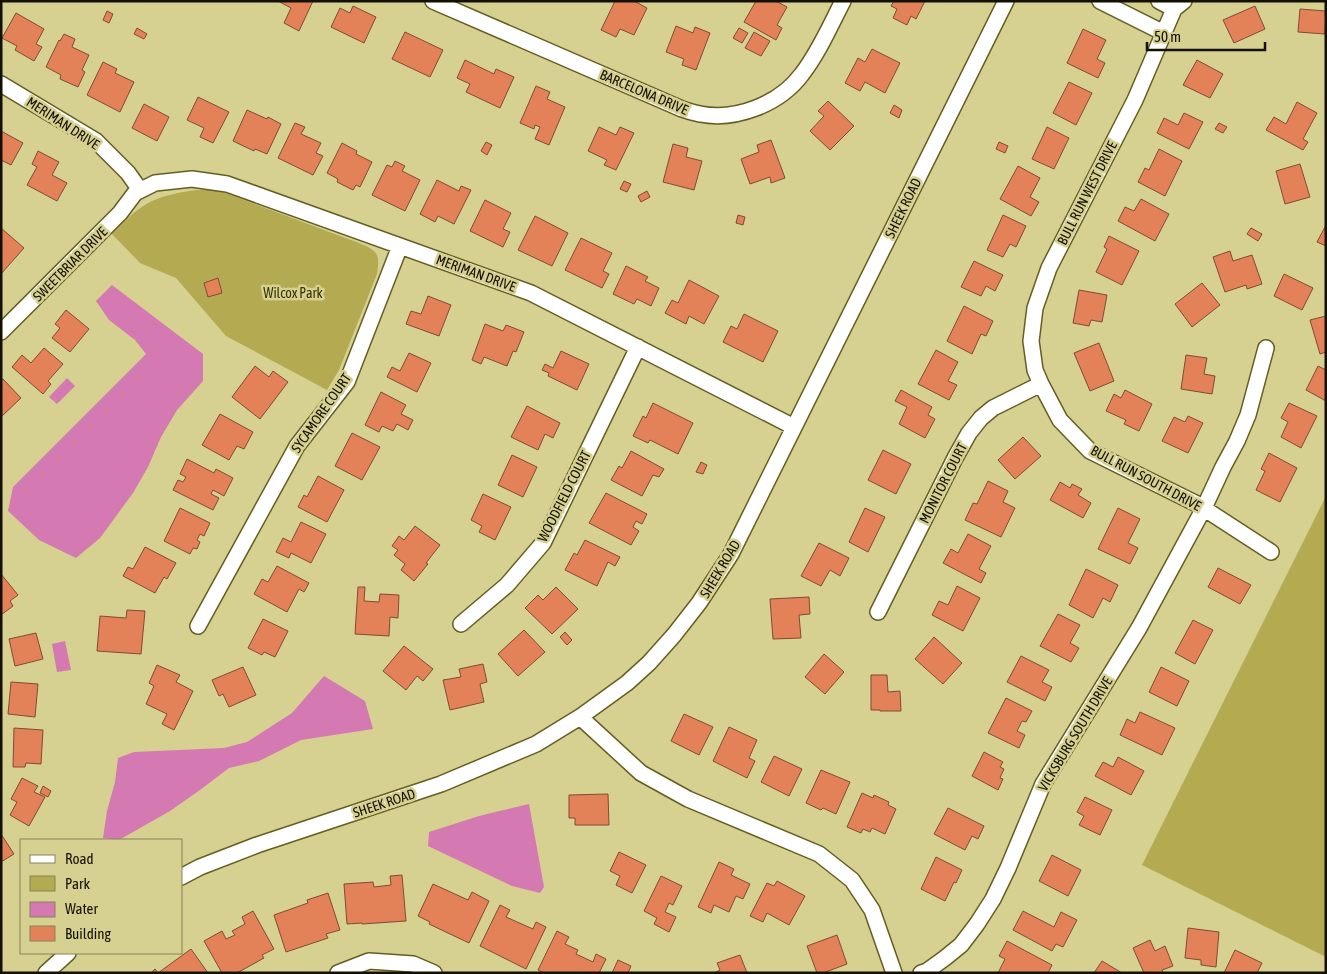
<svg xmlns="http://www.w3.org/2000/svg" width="1327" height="974" font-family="'Asap Condensed',sans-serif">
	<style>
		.green { fill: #b4aa52 }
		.water { fill: #d479b2 }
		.building { fill: #e38158; stroke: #814b34 }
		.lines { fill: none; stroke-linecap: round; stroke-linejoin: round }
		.minor-casing { stroke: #655e21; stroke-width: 18 }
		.minor { stroke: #fff; stroke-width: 15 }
		.labels { text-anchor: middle; stroke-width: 5; stroke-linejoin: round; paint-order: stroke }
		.street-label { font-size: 14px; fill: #131000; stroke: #d6d091 }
		.park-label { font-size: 14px; fill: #363100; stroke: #d6d091 }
	</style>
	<rect width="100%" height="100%" fill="#d6d091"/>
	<path class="green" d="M196,190h21l142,53c19,8 21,10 18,31l-38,96 -12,20 -101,-54 -50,-58 -36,-15 -29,-30c13,-11 26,-25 41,-32 13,-6 30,-9 44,-11z
		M1326,496v461l-184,-92z"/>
	<path class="water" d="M112,285l91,69v27l-26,29 -16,27 -13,30 -15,26 -33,45 -24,20 -37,-18 -17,-16 -14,-13 5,-24 133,-133 -11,-14 -26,-20 -13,-19z
		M67,378l8,8 -18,18 -8,-7z
		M65,641l6,29 -14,2 -5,-28z
		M324,676l41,25 8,28 -72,11 -42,21 -30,7 -29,22 -30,21 -51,29 -16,-2 4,-27 8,-29 3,-24 16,-6 90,-4 23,-6 45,-29z
		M529,804l15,83 -4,6 -28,-7 -84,-40 1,-14 50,-16z"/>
	<path class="building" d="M278,1h35l-14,30 -15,-8 7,-15z
		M615,1h19l13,7 -13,27 -14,-6 -4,8 -15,-7z
		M756,1h20l11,6 -10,18 5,3 -6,12 -32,-18z
		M894,1h31l-9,18 -5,-3 -4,9 -14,-7 4,-9 -6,-3z
		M353,6l23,11 -12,26 -33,-16 9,-19 10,5z
		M1255,6l10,23 -31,14 -11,-23z
		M1300,9l26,2 -1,23 -27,-2z
		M107,11l6,3 -4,9 -6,-3z
		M16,13l28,16 -8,15 6,3 -8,14 -19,-11 2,-4 -15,-8z
		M676,26l17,7 2,-6 15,6 -14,37 -14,-5 2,-6 -18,-7z
		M137,28l10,6 -3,5 -10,-5z
		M739,28l9,5 -6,10 -9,-5z
		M1083,29l23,11 -9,19 8,4 -7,15 -31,-15z
		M405,32l38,18 -13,27 -38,-18z
		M754,32l16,9 -9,15 -16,-8z
		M64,34l11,5 -3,8 17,8 -7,15 3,2 -7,15 -18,-8 1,-4 -15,-8 13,-27 1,1z
		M872,49l28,14 -15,30 -20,-11 -5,9 -15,-8 13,-25 7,4z
		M465,60l29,14 2,-5 18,8 -14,31 -34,-16 4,-8 -13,-6z
		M1197,60l26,14 -13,24 -27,-13z
		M103,62l14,7 -2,4 19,9 -14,30 -33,-17z
		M1069,82l23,11 -16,32 -23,-12z
		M536,86l14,6 -3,7 18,8 -16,38 -14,-6 5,-12 -5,-2 -1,4 -14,-6z
		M198,97l31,15 -16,31 -13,-6 4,-9 -17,-8z
		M828,101l26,25 -24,24 -20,-19 14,-15 -6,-5z
		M1297,102l20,11 -14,26 5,3 -5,8 -37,-20 8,-13 12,7z
		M144,104l25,13 -12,24 -25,-13z
		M894,105l8,5 -3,8 -9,-5z
		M247,110l20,9 1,-2 13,7 -14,30 -12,-5 -1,2 -21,-10z
		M1184,113l19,9 -14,27 -32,-16 7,-15 14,7z
		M295,123l10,4 -4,7 20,9 -5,10 7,3 -10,19 -35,-17z
		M1219,123l8,4 -4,6 -8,-4z
		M599,127l17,8 4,-8 14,6 -18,37 -12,-5 3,-5 -19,-9z
		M1047,127l22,11 -15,31 -22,-10z
		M1,131l22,12 -12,22 -10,-5z
		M771,140l14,38 -14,5 -1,-6 -20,7 -9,-25 18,-7 -2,-7z
		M486,142l6,3 -5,10 -6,-4z
		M999,142l9,4 -3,7 -9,-4z
		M342,143l15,8 -1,3 16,8 -12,25 -4,-2 -3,5 -16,-8 1,-3 -11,-6z
		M673,144l15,4 -2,9 16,4 -8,29 -31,-8z
		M1159,149l23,12 -17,35 -27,-14 7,-14 4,2z
		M38,151l21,11 -7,13 15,8 -10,18 -30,-16 10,-18 -5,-3z
		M395,161l10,5 -3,5 18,9 -15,31 -33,-16 15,-30 5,2z
		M1300,164l10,33 -25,7 -9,-33z
		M1018,166l22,12 -10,19 9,5 -8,14 -31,-17z
		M437,180l22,11 2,-5 10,4 -17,34 -16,-8 -3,6 -15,-8z
		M624,181l7,3 -4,8 -7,-3z
		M647,191l3,6 -9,5 -3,-6z
		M1141,199l28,15 -14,27 -37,-20 7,-14 9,4z
		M485,200l26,13 -8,16 7,3 -7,15 -33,-16z
		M738,215l7,2 -2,8 -7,-2z
		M1003,215l23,11 -10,21 -6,-3 -7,13 -16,-7z
		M535,216l33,17 -16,33 -34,-16z
		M1326,225v21l-9,-4z
		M1,228l23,20 -23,26z
		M1251,228l11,6 -4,7 -11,-7z
		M1109,236l30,15 -17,34 -26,-13 11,-23 -3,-2z
		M581,238l31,15 -9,18 6,3 -7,14 -37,-18z
		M1230,251l3,10 19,-6 10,29 -15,5 -1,-4 -21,7 -12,-35z
		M974,261l29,14 -8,16 -9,-5 -5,10 -20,-9z
		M626,266l22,11 -3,4 14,7 -8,18 -14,-7 -3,5 -21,-10z
		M1284,274l29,14 -11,22 -28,-14z
		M218,278l4,15 -14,4 -4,-14z
		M689,280l30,16 -15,28 -15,-8 -3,8 -21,-11 7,-13 6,3z
		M1202,283l18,22 -28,22 -17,-23z
		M1079,290l28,5 -5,27 -11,-2 -2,6 -16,-3z
		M428,296l23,9 -12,31 -33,-12 5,-13 10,3z
		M964,306l29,15 -7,15 -5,-2 -9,20 -25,-13z
		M66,310l23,19 -19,23 -18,-14 8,-10 -5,-4z
		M744,314l34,17 -15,31 -40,-20 8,-16 6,3z
		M1326,316v36l-6,2 -10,-34z
		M485,324l18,7 3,-6 18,7 -8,20 -3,-1 -6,15 -23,-9 -3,7 -9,-4z
		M1099,343l15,38 -24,10 -16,-38z
		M44,348l19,16 -15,17 3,3 -8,10 -31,-27 10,-12 9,8z
		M936,350l22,12 -10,19 9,4 -8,15 -31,-16z
		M561,351l28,13 -12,26 -29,-14 1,-3 -7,-3 3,-6 8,4z
		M409,353l22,10 -14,29 -30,-15 5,-10 8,4z
		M1186,355l21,3 -3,16 11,2 -3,18 -31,-5z
		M255,366l14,11 4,-6 15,11 -28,37 -28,-22z
		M1318,366l8,4v31l-20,-11z
		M3,379l18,19 -20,19v-37z
		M901,390l31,17 -4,8 7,4 -10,19 -26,-14 8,-17 -12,-6z
		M1125,390l27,14 -13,27 -15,-7 2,-4 -20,-9 8,-17 7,4z
		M381,392l25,13 -5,9 12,6 -5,10 -11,-6 -4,7 -11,-5 -3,6 -14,-7z
		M653,403l40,20 -15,31 -28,-14 -2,3 -15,-7 10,-20 3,2z
		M1289,403l28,13 -16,32 -20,-11 7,-15 -7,-4z
		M527,406l33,17 -7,15 -8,-4 -7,16 -27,-13z
		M220,414l33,18 -9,17 -7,-3 -8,14 -27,-15z
		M1188,416l15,7 -15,30 -26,-12 12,-24 11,5z
		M352,433l28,14 -18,33 -27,-14z
		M1023,437l18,19 -26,23 -17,-19z
		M883,450l28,14 -15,30 -28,-14z
		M631,451l33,18 -5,8 -6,-2 -11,21 -31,-16 8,-14 3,2z
		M1269,453l28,15 -17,34 -24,-12 9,-19 -4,-2z
		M512,455l25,12 -14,30 -25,-12z
		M187,459l27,14 2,-4 17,9 -9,18 -11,-6 -2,4 8,4 -6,12 -40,-20 5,-10 5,2 3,-5 -6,-3z
		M701,462l6,3 -4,9 -7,-2z
		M318,476l26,14 -17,32 -29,-15 6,-12 3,2z
		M988,481l20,10 -5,11 12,6 -14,29 -36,-17 8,-17 4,1z
		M1060,482l10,6 2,-4 10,5 -4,6 13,8 -8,15 -33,-18z
		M606,493l41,21 -5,10 -6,-3 -3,6 6,4 -8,14 -42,-22z
		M483,494l28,13 -16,33 -16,-8 3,-6 -11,-6z
		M180,508l30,15 -6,13 -4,-2 -3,6 3,2 -3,7 -4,-1 -3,6 -26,-13z
		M865,508l20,9 -17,35 -19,-10z
		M1118,508l22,11 -12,24 10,5 -8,16 -32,-15z
		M301,522l25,12 -15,29 -20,-10 -2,5 -13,-6 7,-14 8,4z
		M415,526l25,19 -14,18 2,1 -14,17 -13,-11 4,-6 -11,-9 4,-5 -6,-4 7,-10 5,4z
		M968,534l23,12 -12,23 7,4 -5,10 -38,-20 8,-14 7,4z
		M585,540l35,17 -5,9 -7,-4 -11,24 -32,-16 9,-17 3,2z
		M819,543l30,15 -9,18 -10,-6 -9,16 -20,-10z
		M145,547l31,16 -9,16 -3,-2 -9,16 -32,-17 5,-9 5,2z
		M277,566l32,17 -5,9 -5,-3 -12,23 -33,-18 8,-15 6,3z
		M1218,568l33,17 -11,19 -32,-17z
		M1086,569l32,16 -8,17 -7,-4 -10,20 -24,-13z
		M1,574l17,21 -8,6 3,5 -12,9z
		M957,586l23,12 -17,33 -31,-16 7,-14 9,4z
		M358,587h7l-1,14 15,1 1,-8 19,1 -1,23 -8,-1 -1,19 -34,-2z
		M556,587l22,22 -26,25 -27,-26 13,-13 5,5z
		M809,597l1,17 -11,1 2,23 -28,1 -3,-40z
		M127,610l18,1 -4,43 -44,-3 3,-35 26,2z
		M1058,614l22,11 -10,18 9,5 -8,14 -31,-16z
		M263,619l25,12 -13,26 -11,-5 -2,3 -14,-7z
		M1193,620l20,10 -18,34 -20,-11z
		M524,630l21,22 -27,24 -20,-22z
		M565,632l7,8 -5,5 -7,-8z
		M36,633l7,26 -28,7 -6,-27z
		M934,637l28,26 -19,21 -28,-25z
		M404,646l29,23 -10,12 -6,-5 -11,14 -23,-19z
		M824,654l20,18 -19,22 -20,-17z
		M1021,656l28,14 -7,12 10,5 -7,14 -38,-19z
		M483,664l4,18 -7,2 4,18 -34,8 -7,-30 18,-3 -2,-8z
		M157,665l23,10 -4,7 17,9 -19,39 -12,-6 5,-10 -21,-10 8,-18 -5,-3z
		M243,667l13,28 -27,12 -6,-13 -4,2 -7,-16z
		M1161,667l28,14 -12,25 -28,-14z
		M871,675h16l1,17 12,-1 1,20h-21v-1h-9z
		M11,682l27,2 -3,33 -27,-3z
		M1006,698l26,13 -6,11 -4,-1 -5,10 8,4 -6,13 -31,-15z
		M1140,712l35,16 -13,27 -42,-20 7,-16 8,4z
		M684,714l29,13 -14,28 -28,-14z
		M729,727l28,13 -8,18 6,3 -8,17 -34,-17z
		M14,728l29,2 -2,34 -15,-1 -1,4h-12z
		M984,752l19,10 -3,5 4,2 -4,9 3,1 -5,11 -26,-14z
		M774,756l28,13 -13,27 -28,-14z
		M1118,757l26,14 -13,24 -36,-19 8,-14 10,5z
		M821,770l29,12 -14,32 -13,-6 -2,2 -15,-7z
		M22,778l16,8 -4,6 11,5 -16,29 -19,-11 7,-13 -6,-3z
		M43,786l8,5 -3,6 -8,-4z
		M862,793l11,5 1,-3 15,7 -1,3 8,4 -11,25 -13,-6 -2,4 -7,-3 -2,4 -14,-6z
		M608,794l1,31h-34v-7h-6v-23z
		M1085,797l27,13 -12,25 -21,-10 5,-9 -7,-4z
		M948,808l36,18 -6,13 -6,-3 -7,14 -31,-16z
		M1,834l13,20 -13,8z
		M619,852l27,13 -14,28 -16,-8 4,-9 -10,-5z
		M1052,855l29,15 -13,26 -29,-15z
		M936,857l26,13 -6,13 -2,-1 -9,19 -24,-12z
		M719,862l15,7 -3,6 19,9 -7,15 -7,-3 -7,16 -15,-7 -3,8 -13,-6z
		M402,875l4,46 -44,3v-1l-15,1 -3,-40 29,-2 1,5 17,-2 -1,-9z
		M661,876l21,10 -9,19 -4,-2 -4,9 11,5 -7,15 -15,-8 3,-6 -13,-7z
		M777,881l28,15 -16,29 -22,-12 -4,9 -13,-6 17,-33 7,3z
		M433,884l35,16 4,-8 17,9 -20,42 -40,-19 1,-2 -12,-6z
		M328,893l12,37 -14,4 2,4 -42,14 -12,-37 34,-12 -1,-3z
		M500,905l10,5 -4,7 27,12 3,-7 10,5 -20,42 -46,-23z
		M253,911l21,38 -12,6 2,3 -27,15h-15l-18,-32 18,-10 4,8 9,-4 -3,-4 13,-7 -3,-7z
		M1023,911l31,16 7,-15 16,8 -14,27 -7,-3 -4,7 -39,-21z
		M1188,928l31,4 -3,35 -15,-2v-5l-16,-2z
		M557,931l12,6 -4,7 13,6 -2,4 17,8 3,-8 10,5 -7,14h-55l-6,-3z
		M837,935l10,29 -24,9h-6l-10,-27z
		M1150,940l5,11 10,-5 8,20 -11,4 1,3h-19l-11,-25z
		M1007,941l45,24 -4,8h-50l7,-14 -6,-3z
		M191,949l17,24h-57l4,-4 3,4z
		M1235,950l27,13 -5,10h-33z
		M740,955l7,18h-33l6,-3 -3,-7z
		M618,960l13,6 -3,7h-16z
		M1102,961l20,12h-28z"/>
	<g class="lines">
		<g class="minor-casing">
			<path id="minor" d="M433,1l249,108c6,2 12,4 18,5 36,7 80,-10 102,-40 17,-22 28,-48 41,-73
				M1100,1l64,32
				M1159,1l15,8
				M1184,1l-10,8 -39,91 -86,168 -14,40 -4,33 4,29 6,14 19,36 30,31 107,53 74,48
				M1,84l95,57 32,32 12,17
				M1,332l119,-119 15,-20 20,-10 37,-4 35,5 304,109 263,134
				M878,612l77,-154 14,-25 12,-15 12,-10 48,-24
				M461,624l46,-39 36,-42 95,-196
				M198,626l99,-180 50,-64 53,-136
				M580,717l61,56 47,26 131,55 33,26 20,30 22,63
				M181,877l19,-10 57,-22 184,-61 95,-40 44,-27 47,-34 22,-20 25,-28 25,-32 32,-49 275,-553
				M46,973l22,-20
				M338,973l31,-12 44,3 21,9
				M921,973l6,-2 18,-13 16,-13 16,-21 16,-25 15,-31 35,-84 96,-156 65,-120 19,-41 14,-26 11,-26 18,-67"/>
		</g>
		<use href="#minor" class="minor"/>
	</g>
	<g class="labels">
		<g class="street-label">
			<text transform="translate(644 92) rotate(23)" y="5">BARCELONA DRIVE</text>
			<text transform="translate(63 123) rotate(33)" y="5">MERIMAN DRIVE</text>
			<text transform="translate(1087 193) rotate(-63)" y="5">BULL RUN WEST DRIVE</text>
			<text transform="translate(903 208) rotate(-64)" y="5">SHEEK ROAD</text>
			<text transform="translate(70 264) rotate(-45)" y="5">SWEETBRIAR DRIVE</text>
			<text transform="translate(476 273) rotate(20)" y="5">MERIMAN DRIVE</text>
			<text transform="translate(321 413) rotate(-55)" y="5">SYCAMORE COURT</text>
			<text transform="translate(1146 478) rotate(28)" y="5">BULL RUN SOUTH DRIVE</text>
			<text transform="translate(943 483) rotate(-63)" y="5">MONITOR COURT</text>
			<text transform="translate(564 496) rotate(-63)" y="5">WOODFIELD COURT</text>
			<text transform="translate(720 569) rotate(-59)" y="5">SHEEK ROAD</text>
			<text transform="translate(1075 734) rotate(-59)" y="5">VICKSBURG SOUTH DRIVE</text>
			<text transform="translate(384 803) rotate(-18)" y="5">SHEEK ROAD</text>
		</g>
		<g class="park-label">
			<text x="293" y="298">Wilcox Park</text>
		</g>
	</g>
	<rect width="1327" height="974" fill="none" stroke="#131000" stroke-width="5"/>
	<rect x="20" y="839" width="162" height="115" fill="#d6d091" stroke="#888357"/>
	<rect x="30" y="855" width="25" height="8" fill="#ffffff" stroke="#888357"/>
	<text x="65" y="864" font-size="15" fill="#131000">Road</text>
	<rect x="30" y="876" width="25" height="15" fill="#b4aa52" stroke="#888357"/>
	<text x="65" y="889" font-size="15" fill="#131000">Park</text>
	<rect x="30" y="902" width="25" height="15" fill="#d479b2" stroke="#888357"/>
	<text x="65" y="914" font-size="15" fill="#131000">Water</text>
	<rect x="30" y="926" width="25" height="15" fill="#e38158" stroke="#888357"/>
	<text x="65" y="939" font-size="15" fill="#131000">Building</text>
	<path d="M1147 42v8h118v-8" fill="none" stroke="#131000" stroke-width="2.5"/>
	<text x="1154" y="42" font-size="15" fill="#131000" stroke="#d6d091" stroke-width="4" paint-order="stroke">50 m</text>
</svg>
